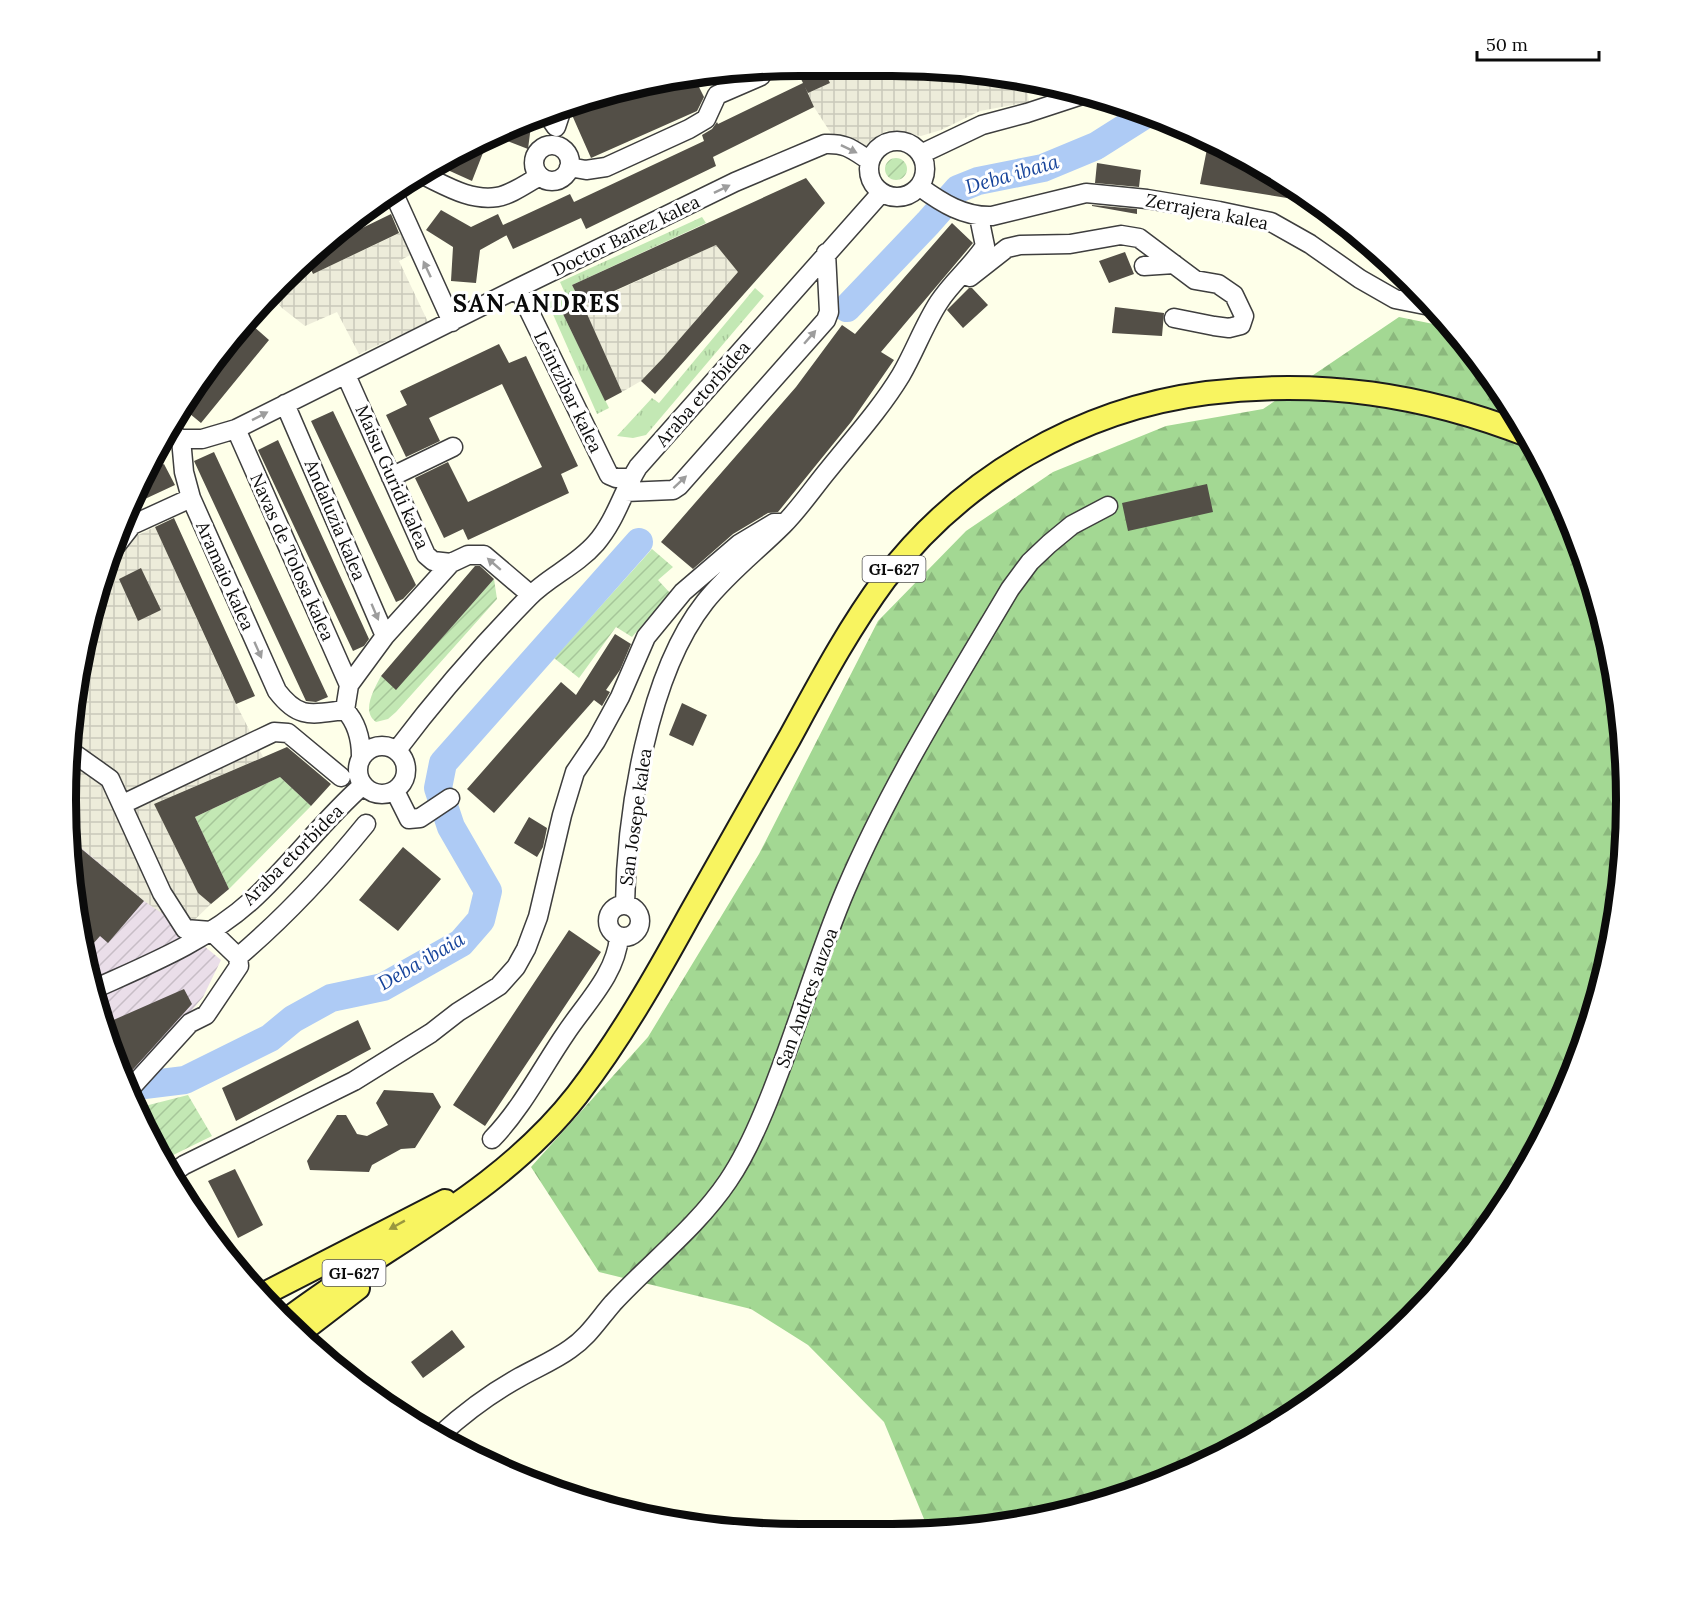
<svg xmlns="http://www.w3.org/2000/svg" width="1693" height="1601" font-family="Lora,serif">
	<style>
		.industrial { fill: url(#industrial-furrows) }
		.grass { fill: url(#grass-tufts) }
		.forest { fill: url(#forest-firs) }
		.garden { fill: url(#garden-furrows) }
		.plaza { fill: url(#plaza-grid) }
		.lines { fill: none; stroke-linecap: round; stroke-linejoin: round }
		.river { stroke: #aecbf5; stroke-width: 28 }
		.building { fill: #534f47 }
		.minor-casing { stroke: #3e3e3e; stroke-width: 21 }
		.major-casing { stroke: #1c1c1c; stroke-width: 26 }
		.minor { stroke: #fff; stroke-width: 18 }
		.major { stroke: #f8f460; stroke-width: 22 }
		.oneway { fill: #9d9d9d }
		.oneway2 { fill: #99973e }
		.labels { text-anchor: middle; stroke-width: 6; stroke-linejoin: round; paint-order: stroke }
		.shield { fill: #fff; stroke: #545454; stroke-width: 1.5 }
		.shield-label { font-size: 16px; font-weight: bold; fill: #0b0b0b }
		.street-label { font-size: 18px; fill: #0b0b0b; stroke: #fff }
		.water-label { font-size: 20px; font-style: italic; fill: #16439a; stroke: #fff }
		.district-label { font-size: 24px; font-weight: bold; letter-spacing: 1.5px; fill: #0b0b0b; stroke: #fff }
		.rim { fill: none; stroke: #0b0b0b; stroke-width: 8 }
	</style>
	<defs>
		<pattern id="industrial-furrows" width="10" height="10" patternUnits="userSpaceOnUse" patternTransform="scale(1.5)"><rect width="10" height="10" fill="#eadee9"/><path d="M-1 1l2-2M0 10L10 0M9 11l2-2" fill="none" stroke="#c7bdc6"/></pattern>
		<pattern id="grass-tufts" width="24" height="20" patternUnits="userSpaceOnUse" patternTransform="scale(1.5)"><rect width="24" height="20" fill="#c3e8b4"/><path d="M3 7l-1-3M5 7V3M7 7l1-3M15 17l-1-3M17 17v-4M19 17l1-3" fill="none" stroke="#a6c699"/></pattern>
		<pattern id="forest-firs" width="22" height="20" patternUnits="userSpaceOnUse" patternTransform="scale(1.5)"><rect width="22" height="20" fill="#a3d893"/><path d="M5 1l3.5 6h-7zM16 11l3.5 6h-7z" fill="#8bb87d"/></pattern>
		<pattern id="garden-furrows" width="10" height="10" patternUnits="userSpaceOnUse" patternTransform="scale(1.5)"><rect width="10" height="10" fill="#c3e8b4"/><path d="M-1 1l2-2M0 10L10 0M9 11l2-2" fill="none" stroke="#a6c699"/></pattern>
		<pattern id="plaza-grid" width="8" height="8" patternUnits="userSpaceOnUse" patternTransform="scale(1.5)"><rect width="8" height="8" fill="#edecda"/><path d="M0 4h8M4 0v8" fill="none" stroke="#cac9ba"/></pattern>
	</defs>
	<rect width="100%" height="100%" fill="#feffe9"/>
	<path class="industrial" d="M72,836l149,124 -18,37 -62,73 -15,12 -21,-45 -33,-141z"/>
	<path class="grass" d="M702,217l4,6 -134,62 9,18 -19,9 47,96 -12,6 -49,-111 17,-10 -5,-11z
		M755,288l9,8 -118,139 -13,3 -16,-2 35,-38 7,5z"/>
	<path class="forest" d="M1399,317l54,11 76,106 59,131 33,140 4,144 -23,142 -51,135 -76,122 -98,105 -118,84 -131,59 -140,33 -59,2 -45,-109 -76,-77 -57,-36 -152,-37 -68,-105 117,-130 111,-183 119,-233 88,-90 87,-59 113,-46 97,-17z"/>
	<path class="garden" d="M885 169a11 11 0 1 1 22 0a11 11 0 1 1-22 0Z
		M361,213l4,10 -35,18 24,-23z
		M652,549l21,18 -15,13 12,13 -38,44 -16,-10 -37,51 -25,-20z
		M494,579l3,20 -101,113 -8,7 -12,3c-15,-10 -2,-33 5,-46l15,13z
		M280,777l31,29 -82,83 -34,-72z
		M188,1095l24,41 -51,25 -24,-53z"/>
	<path class="plaza" d="M837,66l104,2 85,14 3,20 -49,9 -39,19 -20,6 -35,-5 -15,9 -8,10 -29,-12 -20,-31 -6,-14 22,-10 -5,-11z
		M400,233l10,22 -11,6 29,61 -69,32 -22,-42 -32,14 -23,-18 -8,-9 -1,-6 26,-24 14,5z
		M716,245l22,27 -75,86 -22,23 -19,11 -39,-86z
		M155,527l76,167 32,63 -109,47 44,89 13,11 -26,25 -41,-28 -72,-61v-135l33,-140 12,-28 4,6z"/>
	<g class="lines">
		<path class="river" d="M847,308l81,-85 30,-34 20,-8 65,-13 53,-22 49,-31
			M128,1087l57,-7 85,-42 23,-19 38,-21 52,-11 78,-44 20,-23 7,-29 -37,-64 -13,-39 5,-25 196,-221"/>
	</g>
	<path class="building" d="M822,66l8,17 -22,10 -3,-6 9,20 -101,50 3,9 -130,63 -5,-11 -68,31 -8,-17 2,3 -27,15 -4,33 -25,-2 2,-34 -27,-17 15,-20 30,17 27,-13 5,11 67,-31 4,8 130,-61 -2,-6 10,-6 5,-7 1,2 85,-41 -8,-16z
		M694,77l10,20 -7,14 -106,47 -19,-43 1,-6 45,-17 39,-12z
		M532,118l-4,31 -34,-13 25,-14z
		M1209,139l9,3 71,44 -2,12 -87,-14z
		M488,140l-16,41 -31,-14 40,-23z
		M1097,163l44,7 -2,17 -44,-4z
		M806,178l19,25 -170,191 -14,-13 22,-23 75,-86 -22,-27 -133,60 39,87 -17,9 -43,-89 19,-9 -9,-18z
		M1092,205l45,4v5l-45,-8z
		M391,214l8,19 -86,41 -6,-13 14,-13z
		M952,223l21,20 -92,109 13,8 -43,62 -73,90 -10,1 -35,21 -40,35 -32,-27 135,-155 46,-62 13,9z
		M1125,252l9,22 -25,9 -10,-22z
		M969,288h3l16,17 -25,23 -16,-18z
		M1115,307l49,6 -2,23 -50,-3z
		M252,325l17,15 -68,83 -17,-14 22,-28 -3,-2 20,-27 5,3z
		M499,344l10,19 17,-7 52,110 -17,8 8,19 -101,47 -5,-11 -19,9 -29,-60 33,-16 20,40 74,-35 -40,-83 -73,34 11,23 -34,16 -20,-42 21,-10 -7,-14z
		M333,411l83,174 -13,14 -7,3 -85,-181z
		M278,440l91,199 -5,7 -11,5 -95,-201z
		M214,452l114,245 -12,5 -10,-1 -112,-240z
		M164,464l11,21 -43,20 15,-33z
		M1207,484l6,28 -85,19 -6,-28z
		M174,518l81,178 -19,8 -81,-177z
		M475,566h5l14,13 -98,111 -15,-14z
		M141,568l20,42 -23,11 -19,-42z
		M615,634l16,10 -11,26 -14,20 4,2 -8,14 -8,-6 -100,113 -27,-24 94,-107 15,13z
		M682,703l25,12 -14,31 -24,-11z
		M287,747l44,37 -20,22 -31,-29 -85,40 34,72 -18,15 -13,-11 -44,-89z
		M529,817l18,11 -4,19 -6,10 -23,-14z
		M72,841l72,60 -36,42 -8,-7 -15,17 -13,-57z
		M403,847l38,32 -43,52 -39,-31z
		M569,930l32,22 -116,174 -32,-21z
		M184,989l8,15 -64,71 -6,-1 -17,-37 -3,-12z
		M358,1020l13,29 -135,72 -14,-33z
		M384,1090l49,3 8,14 -26,41 -14,1 -29,16 -3,7 -59,-2 -3,-9 30,-46h9l11,19 10,2 21,-11 -12,-22z
		M235,1169l28,56 -25,13 -30,-57z
		M452,1330l13,17 -42,31 -12,-16z"/>
	<g class="lines">
		<g class="minor-casing">
			<path id="minor" d="M547,114l9,13 6,-18
				M869 169a28 28 0 1 1 56 0a28 28 0 1 1-56 0Z
				M534 163a18 18 0 1 1 36 0a18 18 0 1 1-36 0Z
				M921,154l61,-29 45,-12 61,-20
				M569,167l17,3 20,-3 83,-38 17,-10 11,-24 44,-19
				M425,176c23,11 46,25 72,21 14,-2 30,-14 43,-21
				M920,187c22,16 44,30 72,29l94,-23 61,6 72,12 52,11 39,22 50,35 35,20 40,8
				M394,194l58,128
				M1144,266l30,-2
				M970,277l37,-29 13,-3 50,-1 51,-9 18,3 56,42 23,4 16,11 10,21 -3,9 -12,3 -15,-2 -40,-8
				M518,288l91,187 7,3h15
				M346,375l80,180 7,6 18,2
				M285,404l100,232
				M236,429l113,256
				M167,430l14,9h21l34,-10 282,-141 217,-106 90,-38c22,-1 28,6 45,17
				M181,439l3,33 7,26 86,193c22,29 35,23 68,19
				M391,477l62,-30
				M625,492l48,-2 6,-4 147,-166 3,-8 -3,-59
				M111,552l21,-27 59,-27
				M345,710l4,-25 36,-49 66,-73 17,-8h16l47,40
				M345,710c12,13 16,28 16,46
				M358 770a24 24 0 1 1 48 0a24 24 0 1 1-48 0Z
				M397,750c40,-53 85,-105 132,-153 19,-20 47,-31 67,-54 20,-23 27,-52 42,-76l243,-274
				M72,752l38,27 52,114 23,36 26,2 27,26c47,-40 89,-85 128,-133
				M395,791l14,28 11,-1 30,-20
				M123,804l151,-72 14,1 53,44
				M625,905c1,-90 23,-231 80,-303 23,-29 52,-51 78,-77 17,-17 31,-38 46,-56 25,-31 52,-61 72,-94 14,-24 23,-50 38,-73 13,-20 33,-36 46,-56l-6,-29
				M608 921a16 16 0 1 1 32 0a16 16 0 1 1-32 0Z
				M94,989c53,-24 113,-48 157,-88 40,-36 71,-80 112,-116
				M129,1090l61,-67 16,-8 33,-49 -1,-9
				M492,1139c30,-31 50,-71 74,-106 20,-30 50,-59 53,-96
				M170,1175l14,-10 170,-84 77,-48 27,-21 41,-26 17,-19 10,-18 12,-32 24,-102 13,-43 21,-31 24,-44 26,-60 37,-45 56,-48 35,-21h11
				M439,1436c24,-22 52,-43 81,-59 16,-9 35,-17 50,-28 18,-12 29,-30 43,-46 38,-41 84,-76 115,-122 15,-22 26,-46 36,-70 31,-73 51,-150 82,-222 45,-105 106,-202 164,-300l20,-27 19,-18 23,-19 36,-19"/>
		</g>
		<g class="major-casing">
			<path id="major" d="M262,1295l183,-94
				M284,1322c99,-76 215,-127 293,-227 43,-56 78,-117 112,-179 33,-59 67,-118 100,-177 30,-55 59,-110 96,-160 77,-101 195,-170 322,-186 114,-14 216,1 323,43
				M298,1334l60,-46"/>
		</g>
		<use href="#minor" class="minor"/>
		<use href="#major" class="major"/>
	</g>
	<defs><path id="oneway-solid" d="M-6-.8H1V-3.2L6.5 0L1 3.2V.8H-6Z" transform="scale(1.5)"/></defs>
	<g class="oneway">
		<use href="#oneway-solid" transform="translate(849 149) rotate(26)"/>
		<use href="#oneway-solid" transform="translate(722 189) rotate(-26)"/>
		<use href="#oneway-solid" transform="translate(427 269) rotate(-115)"/>
		<use href="#oneway-solid" transform="translate(810 337) rotate(-49)"/>
		<use href="#oneway-solid" transform="translate(260 416) rotate(-27)"/>
		<use href="#oneway-solid" transform="translate(680 482) rotate(-43)"/>
		<use href="#oneway-solid" transform="translate(494 564) rotate(-139)"/>
		<use href="#oneway-solid" transform="translate(375 612) rotate(67)"/>
		<use href="#oneway-solid" transform="translate(258 650) rotate(66)"/>
	</g>
	<use class="oneway2" href="#oneway-solid" transform="translate(397 1225) rotate(151)"/>
	<g class="labels">
		<g class="shield">
			<rect x="862.5" y="556" width="63" height="26" rx="4.5"/>
			<rect x="322.5" y="1260" width="63" height="26" rx="4.5"/>
		</g>
		<g class="shield-label">
			<text x="894" y="575">GI-627</text>
			<text x="354" y="1279">GI-627</text>
		</g>
		<g class="street-label">
			<text transform="translate(1207 212) rotate(11)" y="6">Zerrajera kalea</text>
			<text transform="translate(626 236) rotate(-26)" y="6">Doctor Bañez kalea</text>
			<text transform="translate(568 392) rotate(64)" y="6">Leintzibar kalea</text>
			<text transform="translate(703 394) rotate(-49)" y="6">Araba etorbidea</text>
			<text transform="translate(392 477) rotate(66)" y="6">Maisu Guridi kalea</text>
			<text transform="translate(335 520) rotate(67)" y="6">Andaluzia kalea</text>
			<text transform="translate(292 557) rotate(66)" y="6">Navas de Tolosa kalea</text>
			<text transform="translate(225 576) rotate(66)" y="6">Aramaio kalea</text>
			<text transform="translate(636 817) rotate(-82)" y="6">San Josepe kalea</text>
			<text transform="translate(293 855) rotate(-45)" y="6">Araba etorbidea</text>
			<text transform="translate(807 998) rotate(-70)" y="6">San Andres auzoa</text>
		</g>
		<g class="water-label">
			<text transform="translate(1012 174) rotate(-16)" y="7">Deba ibaia</text>
			<text transform="translate(421 961) rotate(-30)" y="7">Deba ibaia</text>
		</g>
		<g class="district-label">
			<text x="537" y="312">SAN ANDRES</text>
		</g>
	</g>
	<path d="M0 0H1693V1601H0ZM800 76H892A724 724 0 0 1 1616 800V800A724 724 0 0 1 892 1524H800A724 724 0 0 1 76 800V800A724 724 0 0 1 800 76Z" fill="#fff" fill-rule="evenodd"/>
	<path class="rim" d="M800 76H892A724 724 0 0 1 1616 800V800A724 724 0 0 1 892 1524H800A724 724 0 0 1 76 800V800A724 724 0 0 1 800 76Z"/>
	<path d="M1477 51v9h122v-9" fill="none" stroke="#0b0b0b" stroke-width="3"/>
	<text x="1486" y="51" font-size="18" fill="#0b0b0b" stroke="#ffffff" stroke-width="4.5" paint-order="stroke">50 m</text>
</svg>
